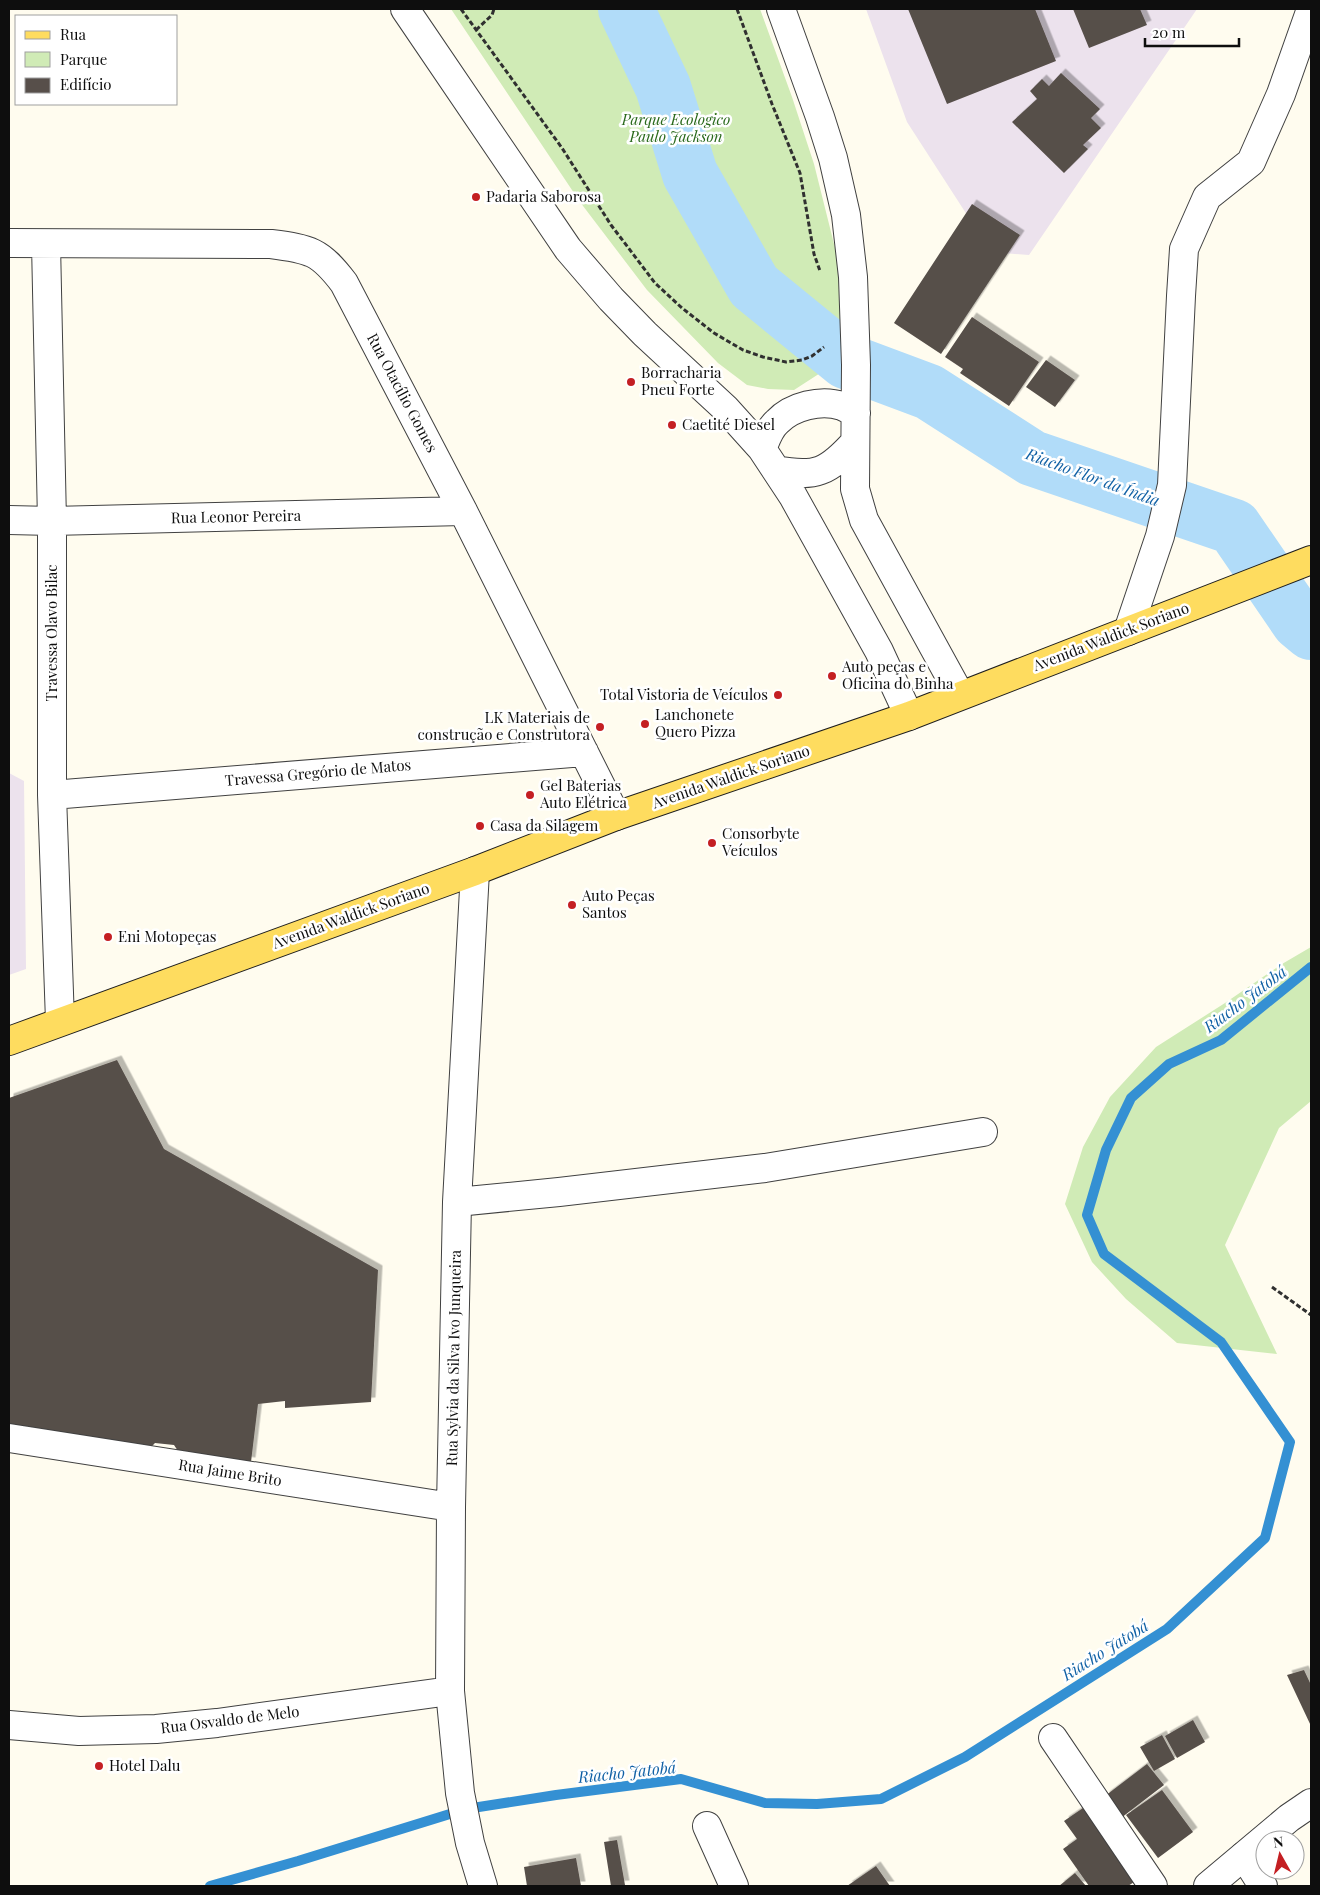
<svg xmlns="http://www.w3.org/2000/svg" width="1320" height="1895" font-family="'Playfair Display',serif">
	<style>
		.industrial { fill: #ece2ed }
		.green { fill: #d0ebb6 }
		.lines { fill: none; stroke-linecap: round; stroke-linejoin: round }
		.stream { stroke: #3490d3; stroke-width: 10 }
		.river { stroke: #b1dcf9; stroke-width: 56 }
		.building { fill: #574f4a; filter: url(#shadow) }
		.minor-casing { stroke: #414141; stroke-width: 30 }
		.tertiary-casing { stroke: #414141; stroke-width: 30 }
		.primary-casing { stroke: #1f1f1f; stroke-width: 30 }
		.path { stroke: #303030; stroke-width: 3; stroke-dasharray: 5 2.5; stroke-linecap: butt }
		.minor { stroke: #fff; stroke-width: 28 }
		.tertiary { stroke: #fff; stroke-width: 28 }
		.primary { stroke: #fedc5f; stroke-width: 28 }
		.poi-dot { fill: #c41f23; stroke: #fff; stroke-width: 2 }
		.labels { text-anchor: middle; stroke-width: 5; stroke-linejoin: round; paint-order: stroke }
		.park-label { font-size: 15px; font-style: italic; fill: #29691b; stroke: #fff }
		.poi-label { font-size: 15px; fill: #0e0e0e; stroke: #fff; text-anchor: start }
		.street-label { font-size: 15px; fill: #0e0e0e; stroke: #fff }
		.water-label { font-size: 16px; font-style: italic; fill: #1161a5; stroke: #fff }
	</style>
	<defs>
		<filter id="shadow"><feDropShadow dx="4.5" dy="-4.5" stdDeviation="0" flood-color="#0004"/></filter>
	</defs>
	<rect width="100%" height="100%" fill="#fffcef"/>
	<path class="industrial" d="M866,9h331l-168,246 -38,-3 -84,-130z
		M9,773l15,8 2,188 -17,6z"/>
	<path class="green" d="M451,9h309l32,88 22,67 23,92 10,67 -7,25 -12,20 -34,22 -26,-1 -21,-4 -29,-22 -71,-73 -67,-88z
		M1311,947v154l-32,27 -54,117 52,109 -100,-11 -51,-44 -34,-37 -27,-58 18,-57 27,-50 46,-50 69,-44 57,-39z"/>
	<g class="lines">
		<path class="stream" d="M210,1886l88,-25 168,-52 90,-14 125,-16 84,24 52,1 64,-5 84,-42 202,-128 98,-91 25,-96 -69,-100 -117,-88 -17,-39 19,-65 25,-52 38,-34 52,-24 90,-73"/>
		<path class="river" d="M626,9l37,78 27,87 64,112 92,75 83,31 103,66 202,69 65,95 12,10"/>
	</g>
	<path class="building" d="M908,9h127l21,52 -109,43z
		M1073,9h67l7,16 -58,23z
		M1061,73l39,36 -9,9 10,10 -18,17 5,4 -24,24 -52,-51 25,-23 -7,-8 12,-12 7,7z
		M972,204l48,31 -79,119 -47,-31z
		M972,317l67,45 -30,44 -49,-33 3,-4 -18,-12z
		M1046,360l29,20 -20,27 -29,-20z
		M117,1060l47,89 214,121 -7,132 -86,6v-7l-27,3 -7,58 -73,-11 -4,-6 -19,-2 -3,3 -143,-22v-326z
		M1304,1670l7,15v41l-24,-51z
		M1193,1720l12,22 -28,16 -12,-22z
		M1162,1735l13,24 -21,12 -14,-24z
		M1147,1764l17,21 -43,33 -16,-22z
		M1162,1790l31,42 -35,26 -32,-43z
		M1086,1806l51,74 -9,6h-39l-26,-37 14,-10 -13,-18z
		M617,1840l8,45 -14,1 -7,-44z
		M576,1858l5,28h-54l-3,-19z
		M876,1866l14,20h-43z
		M1075,1873l11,13h-27z"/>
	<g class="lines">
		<g class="minor-casing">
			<path id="minor" d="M405,9l163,240 43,50 34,35 81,75 36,40 31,47 86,155 30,65
				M781,9l39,108 13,41 13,57 7,62 3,88 -1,124 9,31 96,175
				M9,243l262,1c39,5 49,7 73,39l119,228 153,305
				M46,244l6,277v274l8,226
				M762,449c4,-9 7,-20 15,-27 15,-16 44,-23 65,-16 5,2 9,5 14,7
				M776,470c40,8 52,2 79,-28
				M9,520l43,1 411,-10
				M1128,631l32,-95 12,-51 9,-189 3,-47 23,-52 44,-35 30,-68 30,-85
				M52,795l532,-43
				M475,871l-18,331 -6,305 -1,184 10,102 10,50 13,43
				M457,1202l102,-10 206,-24 218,-36
				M9,1438l442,69
				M9,1725l70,6 77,-2 61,-6 233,-32
				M1053,1738l100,148
				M707,1826l27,60
				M1244,1856l19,30"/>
		</g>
		<g class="tertiary-casing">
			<path id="tertiary" d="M1208,1886l81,-68 22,-15"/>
		</g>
		<g class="primary-casing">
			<path id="primary" d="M9,1041l466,-170 141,-55 293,-100 402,-156"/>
		</g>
		<path class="path" d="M461,9l101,139 49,77 44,58 27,25 32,25 29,17 20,7 23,5 16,-2 10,-4 12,-9
			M737,9l35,95 28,69 14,81 6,17
			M476,30l16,-15 2,-6
			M1272,1287l39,28"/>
		<use href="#minor" class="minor"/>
		<use href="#tertiary" class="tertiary"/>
		<use href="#primary" class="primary"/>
	</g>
	<g class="poi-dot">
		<circle cx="476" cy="197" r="5"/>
		<circle cx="631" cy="382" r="5"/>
		<circle cx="672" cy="425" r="5"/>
		<circle cx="832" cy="676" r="5"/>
		<circle cx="778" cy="695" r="5"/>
		<circle cx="645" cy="724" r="5"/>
		<circle cx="600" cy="727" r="5"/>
		<circle cx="530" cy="795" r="5"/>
		<circle cx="480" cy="826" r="5"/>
		<circle cx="712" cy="843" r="5"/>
		<circle cx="572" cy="905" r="5"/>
		<circle cx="108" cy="937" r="5"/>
		<circle cx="99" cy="1766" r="5"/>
	</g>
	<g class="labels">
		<g class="park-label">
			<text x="676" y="125">Parque Ecologico<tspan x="676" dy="17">Paulo Jackson</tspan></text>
		</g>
		<g class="poi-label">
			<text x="486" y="202">Padaria Saborosa</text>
			<text x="641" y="378">Borracharia<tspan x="641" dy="17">Pneu Forte</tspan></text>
			<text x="682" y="430">Caetité Diesel</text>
			<text x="842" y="672">Auto peças e<tspan x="842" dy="17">Oficina do Binha</tspan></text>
			<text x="768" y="700" text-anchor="end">Total Vistoria de Veículos</text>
			<text x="655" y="720">Lanchonete<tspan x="655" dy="17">Quero Pizza</tspan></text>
			<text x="590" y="723" text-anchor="end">LK Materiais de<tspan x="590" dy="17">construção e Construtora</tspan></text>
			<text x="540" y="791">Gel Baterias<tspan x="540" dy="17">Auto Elétrica</tspan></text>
			<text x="490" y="831">Casa da Silagem</text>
			<text x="722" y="839">Consorbyte<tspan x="722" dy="17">Veículos</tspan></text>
			<text x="582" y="901">Auto Peças<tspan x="582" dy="17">Santos</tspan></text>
			<text x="118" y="942">Eni Motopeças</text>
			<text x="109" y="1771">Hotel Dalu</text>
		</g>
		<g class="street-label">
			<text transform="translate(402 393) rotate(62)" y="5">Rua Otacílio Gomes</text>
			<text transform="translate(236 517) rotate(-1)" y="5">Rua Leonor Pereira</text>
			<text transform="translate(52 633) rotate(-90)" y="5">Travessa Olavo Bilac</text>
			<text transform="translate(1111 637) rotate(-21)" y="5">Avenida Waldick Soriano</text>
			<text transform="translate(318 773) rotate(-5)" y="5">Travessa Gregório de Matos</text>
			<text transform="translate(731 777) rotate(-19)" y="5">Avenida Waldick Soriano</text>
			<text transform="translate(351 916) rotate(-20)" y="5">Avenida Waldick Soriano</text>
			<text transform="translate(454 1358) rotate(-89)" y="5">Rua Sylvia da Silva Ivo Junqueira</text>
			<text transform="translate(230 1473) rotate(9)" y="5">Rua Jaime Brito</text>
			<text transform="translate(230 1720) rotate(-7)" y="5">Rua Osvaldo de Melo</text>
		</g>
		<g class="water-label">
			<text transform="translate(1093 477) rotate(20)" y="6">Riacho Flor da Índia</text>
			<text transform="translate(1245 999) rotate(-37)" y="6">Riacho Jatobá</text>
			<text transform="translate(1105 1650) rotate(-32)" y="6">Riacho Jatobá</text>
			<text transform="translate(627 1772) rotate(-6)" y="6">Riacho Jatobá</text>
		</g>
	</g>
	<rect width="1320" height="1895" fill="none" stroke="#0e0e0e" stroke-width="20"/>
	<rect x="15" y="15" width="162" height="90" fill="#ffffff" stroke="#9f9f9f"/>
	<rect x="25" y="31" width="25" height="8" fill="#fedc5f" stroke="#9f9f9f"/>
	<text x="60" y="40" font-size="15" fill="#0e0e0e">Rua</text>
	<rect x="25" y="52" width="25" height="15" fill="#d0ebb6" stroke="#9f9f9f"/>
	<text x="60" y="65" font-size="15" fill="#0e0e0e">Parque</text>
	<rect x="25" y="78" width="25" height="15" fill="#574f4a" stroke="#9f9f9f"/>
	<text x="60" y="90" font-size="15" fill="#0e0e0e">Edifício</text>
	<g transform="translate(1280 1855) rotate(352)"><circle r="24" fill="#ffffff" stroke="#9f9f9f"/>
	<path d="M0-4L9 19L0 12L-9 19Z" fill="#c41f23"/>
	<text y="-8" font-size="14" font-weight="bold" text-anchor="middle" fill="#0e0e0e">N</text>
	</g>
	<path d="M1145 38v8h94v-8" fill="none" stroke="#0e0e0e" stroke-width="2.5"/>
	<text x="1152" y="38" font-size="15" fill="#0e0e0e" stroke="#ffffff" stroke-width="4" paint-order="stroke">20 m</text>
</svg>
